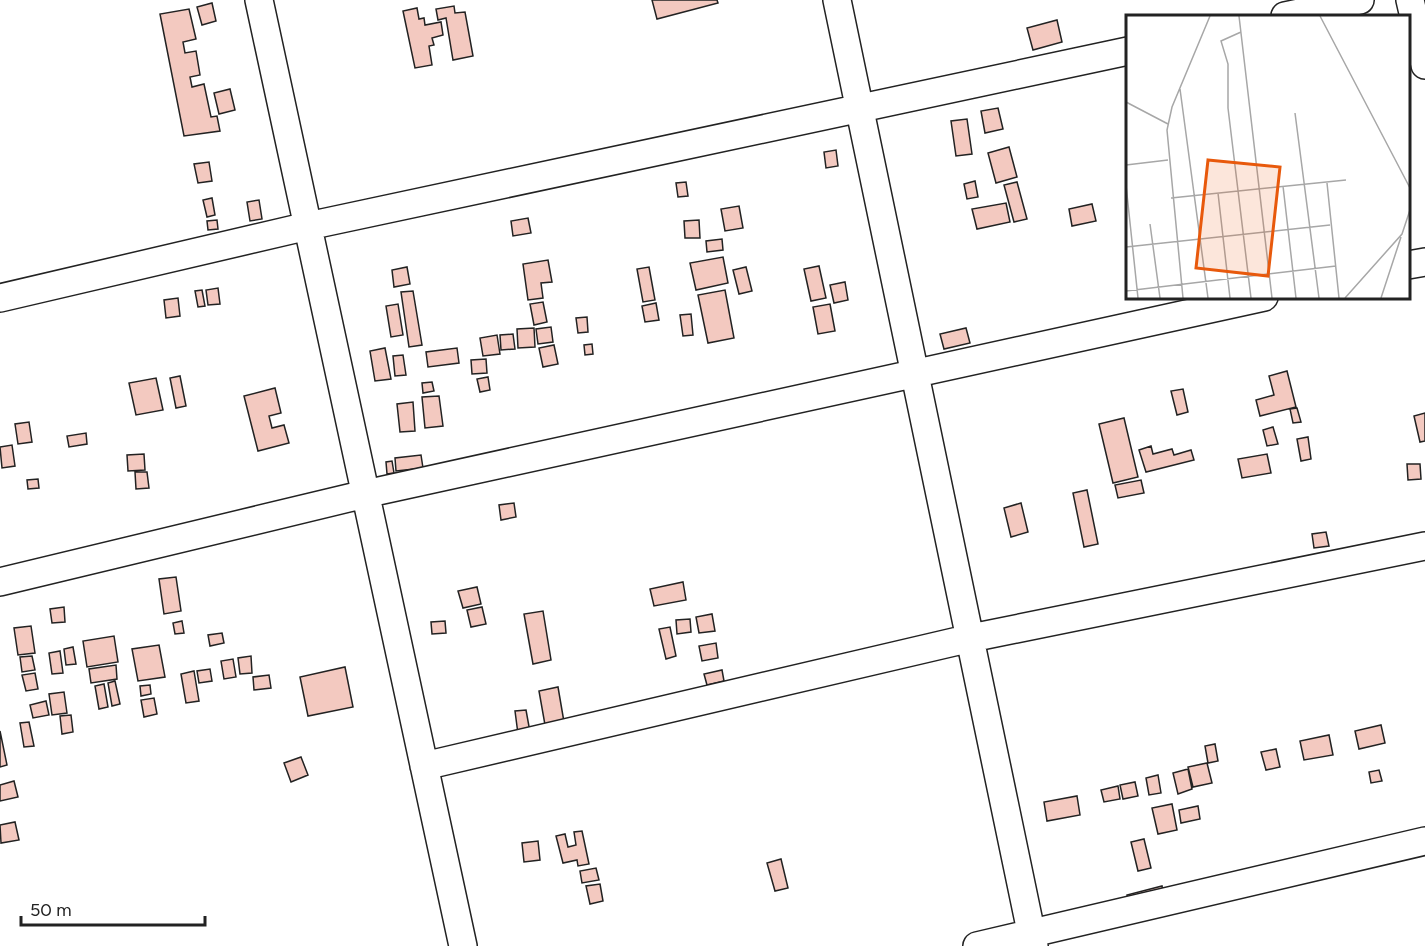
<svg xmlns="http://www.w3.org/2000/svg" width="1425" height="946" font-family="Figtree,sans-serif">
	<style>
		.building { fill: #f3c9c0; stroke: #222; stroke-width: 1.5 }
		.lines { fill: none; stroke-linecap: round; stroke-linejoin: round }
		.minor-casing { stroke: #222; stroke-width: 30 }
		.minor { stroke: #fff; stroke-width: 27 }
		.inset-road { fill: none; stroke: #a7a7a7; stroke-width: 1.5 }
		.view { fill: #e8590c; fill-opacity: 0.15; stroke: #e8590c; stroke-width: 3 }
		.inset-edge { fill: none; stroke: #222; stroke-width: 3 }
	</style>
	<rect width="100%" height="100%" fill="#fff"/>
	<path class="building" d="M652,0h65l1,3 -61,16z
		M212,3l4,18 -14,4 -5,-18z
		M454,6l1,7 10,-1 8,44 -20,4 -7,-42 -8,2 -2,-11z
		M417,8l2,11 5,-1 1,7 16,-3 2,13 -11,3 2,7 -5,1 3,19 -17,3 -12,-57z
		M189,9l7,30 -13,3 2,11 11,-2 4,24 -10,2 2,10 12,-3 7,33 6,-1 3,15 -36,5 -24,-122z
		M1057,20l5,22 -29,8 -6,-22z
		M230,89l5,21 -16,4 -5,-21z
		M998,108l5,21 -18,4 -4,-22z
		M967,119l5,35 -16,2 -5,-35z
		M1009,147l8,30 -21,6 -8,-30z
		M836,150l2,16 -12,2 -2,-16z
		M209,162l3,19 -14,2 -4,-19z
		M975,181l3,16 -11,2 -3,-15z
		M686,182l2,14 -10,1 -2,-14z
		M1017,182l10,37 -13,3 -10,-37z
		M212,198l3,17 -8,2 -4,-17z
		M259,200l3,19 -12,2 -3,-19z
		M1006,203l4,19 -33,7 -5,-20z
		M1092,204l4,17 -24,5 -3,-17z
		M739,206l4,22 -18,3 -4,-22z
		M528,218l3,15 -18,3 -2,-15z
		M217,220l1,9 -10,1 -1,-9z
		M699,220l1,18h-15l-1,-17z
		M722,239l1,11 -16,2 -1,-11z
		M723,257l5,26 -32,7 -6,-27z
		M548,260l4,22 -11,1 2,15 -15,2 -5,-36z
		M819,266l7,32 -15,3 -7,-32z
		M407,267l3,17 -16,3 -2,-17z
		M649,267l6,33 -12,2 -6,-33z
		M746,267l6,24 -13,3 -6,-24z
		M845,282l3,18 -14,3 -4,-18z
		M218,288l2,16 -12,1 -2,-15z
		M202,290l3,16 -7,1 -3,-16z
		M725,290l9,48 -26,5 -10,-48z
		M413,291l9,54 -13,2 -8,-55z
		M178,298l2,18 -14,2 -2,-18z
		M543,302l4,20 -13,3 -4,-21z
		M656,303l3,17 -14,2 -3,-16z
		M398,304l5,31 -12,2 -5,-31z
		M830,304l5,27 -17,3 -5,-27z
		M691,314l2,21 -10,1 -3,-21z
		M587,317l1,15 -10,1 -2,-15z
		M551,327l2,15 -15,2 -2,-15z
		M534,328l1,19 -17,1 -1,-19z
		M966,328l4,15 -26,6 -4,-15z
		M513,334l2,15 -14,1 -1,-15z
		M497,335l3,19 -17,2 -3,-18z
		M592,344l1,10 -8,1 -1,-10z
		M554,345l4,19 -15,3 -4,-19z
		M385,348l6,31 -16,2 -5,-30z
		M457,348l2,15 -31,4 -2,-15z
		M403,355l3,20 -11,1 -2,-20z
		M486,359l1,14 -15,1 -1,-14z
		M1287,371l9,36 -36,9 -4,-16 18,-5 -5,-19z
		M180,376l6,30 -10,2 -6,-30z
		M488,377l2,13 -10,2 -3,-13z
		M156,378l7,32 -27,5 -7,-32z
		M432,382l2,9 -11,2 -1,-10z
		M275,388l6,25 -12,3 3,12 12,-3 5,18 -31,8 -14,-55z
		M1183,389l5,23 -11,3 -6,-24z
		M439,396l4,30 -18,2 -3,-31z
		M413,402l2,29 -15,1 -3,-28z
		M1297,408l4,14 -8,1 -3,-14z
		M1425,413v28l-5,1 -6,-26z
		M1124,418l14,59 -25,6 -14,-59z
		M29,422l3,20 -14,2 -3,-20z
		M1273,427l5,17 -11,2 -4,-16z
		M86,433l1,11 -18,3 -2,-11z
		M1308,437l3,22 -10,2 -4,-22z
		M12,445l3,21 -13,2 -2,-21z
		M1151,446l2,8 19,-5 2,6 17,-5 3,10 -48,12 -7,-22z
		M144,454l1,16 -17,1 -1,-16z
		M1267,454l4,19 -29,5 -4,-19z
		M421,455l2,13 -27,3 -1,-13z
		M392,461l2,12 -7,1 -1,-12z
		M1407,464h13l1,15 -13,1z
		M135,472h12l2,16 -13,1z
		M38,479l1,9 -11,1 -1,-9z
		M1141,480l3,13 -26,5 -3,-13z
		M1087,490l11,54 -14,3 -11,-54z
		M514,503l2,14 -15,3 -2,-15z
		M1021,503l7,29 -17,5 -7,-29z
		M1326,532l3,14 -15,2 -2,-14z
		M176,577l5,34 -17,3 -5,-35z
		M683,582l3,18 -32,6 -4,-17z
		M477,587l4,17 -18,4 -5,-17z
		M64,607l1,15 -13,1 -2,-14z
		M482,607l4,17 -15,3 -4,-17z
		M543,611l8,49 -18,4 -9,-50z
		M712,614l3,17 -16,2 -3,-16z
		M690,619l1,13 -14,2 -1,-14z
		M182,621l2,12 -9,1 -2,-11z
		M445,621l1,12 -14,1 -1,-12z
		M31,626l4,27 -17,2 -4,-27z
		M670,627l6,29 -10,3 -7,-30z
		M222,633l2,10 -14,3 -2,-11z
		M114,636l4,26 -31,5 -4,-26z
		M716,643l2,15 -16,3 -3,-15z
		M159,645l6,32 -27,4 -6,-32z
		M73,647l3,17 -10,1 -2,-16z
		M60,651l3,22 -11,1 -3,-21z
		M32,656l3,14 -13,2 -2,-15z
		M251,656l1,17 -12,1 -2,-16z
		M233,659l3,18 -12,2 -3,-18z
		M116,665l1,14 -26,4 -2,-14z
		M345,667l8,40 -45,9 -8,-39z
		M210,669l2,12 -13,2 -2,-12z
		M722,670l2,11 -17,4 -3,-11z
		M194,671l5,30 -13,2 -5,-29z
		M35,673l3,16 -12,2 -4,-16z
		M269,675l2,13 -17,2 -1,-13z
		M115,681l5,23 -8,2 -4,-23z
		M104,684l4,23 -9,2 -4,-23z
		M150,685l1,9 -10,2 -1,-10z
		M558,687l6,35 -19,3 -6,-34z
		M64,692l3,21 -15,2 -3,-21z
		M154,698l3,16 -13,3 -3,-17z
		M46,701l3,14 -16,3 -3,-13z
		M526,710l4,22 -12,2 -3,-23z
		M71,715l2,17 -11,2 -2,-18z
		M29,722l5,24 -10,1 -4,-24z
		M1381,725l4,18 -26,6 -4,-18z
		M0,731l7,34 -7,2z
		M1329,735l4,20 -29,5 -4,-19z
		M1215,744l3,17 -10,2 -3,-17z
		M1276,749l4,18 -14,3 -5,-18z
		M301,757l7,18 -17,7 -7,-19z
		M1207,763l5,20 -19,4 -5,-20z
		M1188,769l4,20 -14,5 -5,-21z
		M1379,770l3,11 -11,2 -2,-11z
		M1158,775l3,18 -12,2 -3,-17z
		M14,781l4,16 -18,4v-16z
		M1135,782l3,14 -15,3 -3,-14z
		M1118,786l2,13 -16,3 -3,-12z
		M1077,796l3,19 -33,6 -3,-19z
		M1172,804l5,26 -19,4 -6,-26z
		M1198,806l2,13 -19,4 -2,-13z
		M15,822l4,18 -18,3 -1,-18z
		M582,831l7,33 -11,2 -1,-6 -14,3 -7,-27 9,-2 3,13 8,-2 -2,-13z
		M1144,839l7,29 -13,3 -7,-29z
		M538,841l2,19 -16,2 -2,-19z
		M781,859l7,29 -13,3 -8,-28z
		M596,868l3,12 -17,3 -2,-12z
		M600,884l3,17 -13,3 -4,-18z
		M1162,886l2,10 -35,8 -2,-9z"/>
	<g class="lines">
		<g class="minor-casing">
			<path id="minor" d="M259,0l204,946
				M837,0l197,946
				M1410,0l15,65
				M1285,16l75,-16
				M1408,265l17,-3
				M0,298l308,-72 820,-175
				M0,582l365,-88 899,-197
				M424,766l547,-128 454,-92
				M977,946l448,-105"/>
		</g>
		<use href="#minor" class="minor"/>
	</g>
	<g transform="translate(1126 15)">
		<rect width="284" height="284" fill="#fff"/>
		<path class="inset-road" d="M113,1l33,282M194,1l90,172M115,17l-20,9 7,23v44l23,190M54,74l28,209M0,87l42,22M169,98l24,185M0,150l42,-5M201,168l12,115M0,170l12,113M157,171l13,112M92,178l12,105M45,183l175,-18M24,209l10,74M0,232l204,-22M0,276l210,-25M57,283l-16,-168 5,-23 38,-91M219,283l57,-64 8,-24M255,283l20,-61"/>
		<path class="view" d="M82,145l72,7 -12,109 -72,-8z"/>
		<rect width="284" height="284" class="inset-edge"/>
	</g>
	<path d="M21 916v9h184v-9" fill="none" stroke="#222222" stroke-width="3"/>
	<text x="30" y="916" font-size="18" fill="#222222" stroke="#ffffff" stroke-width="4.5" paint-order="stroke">50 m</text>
</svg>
